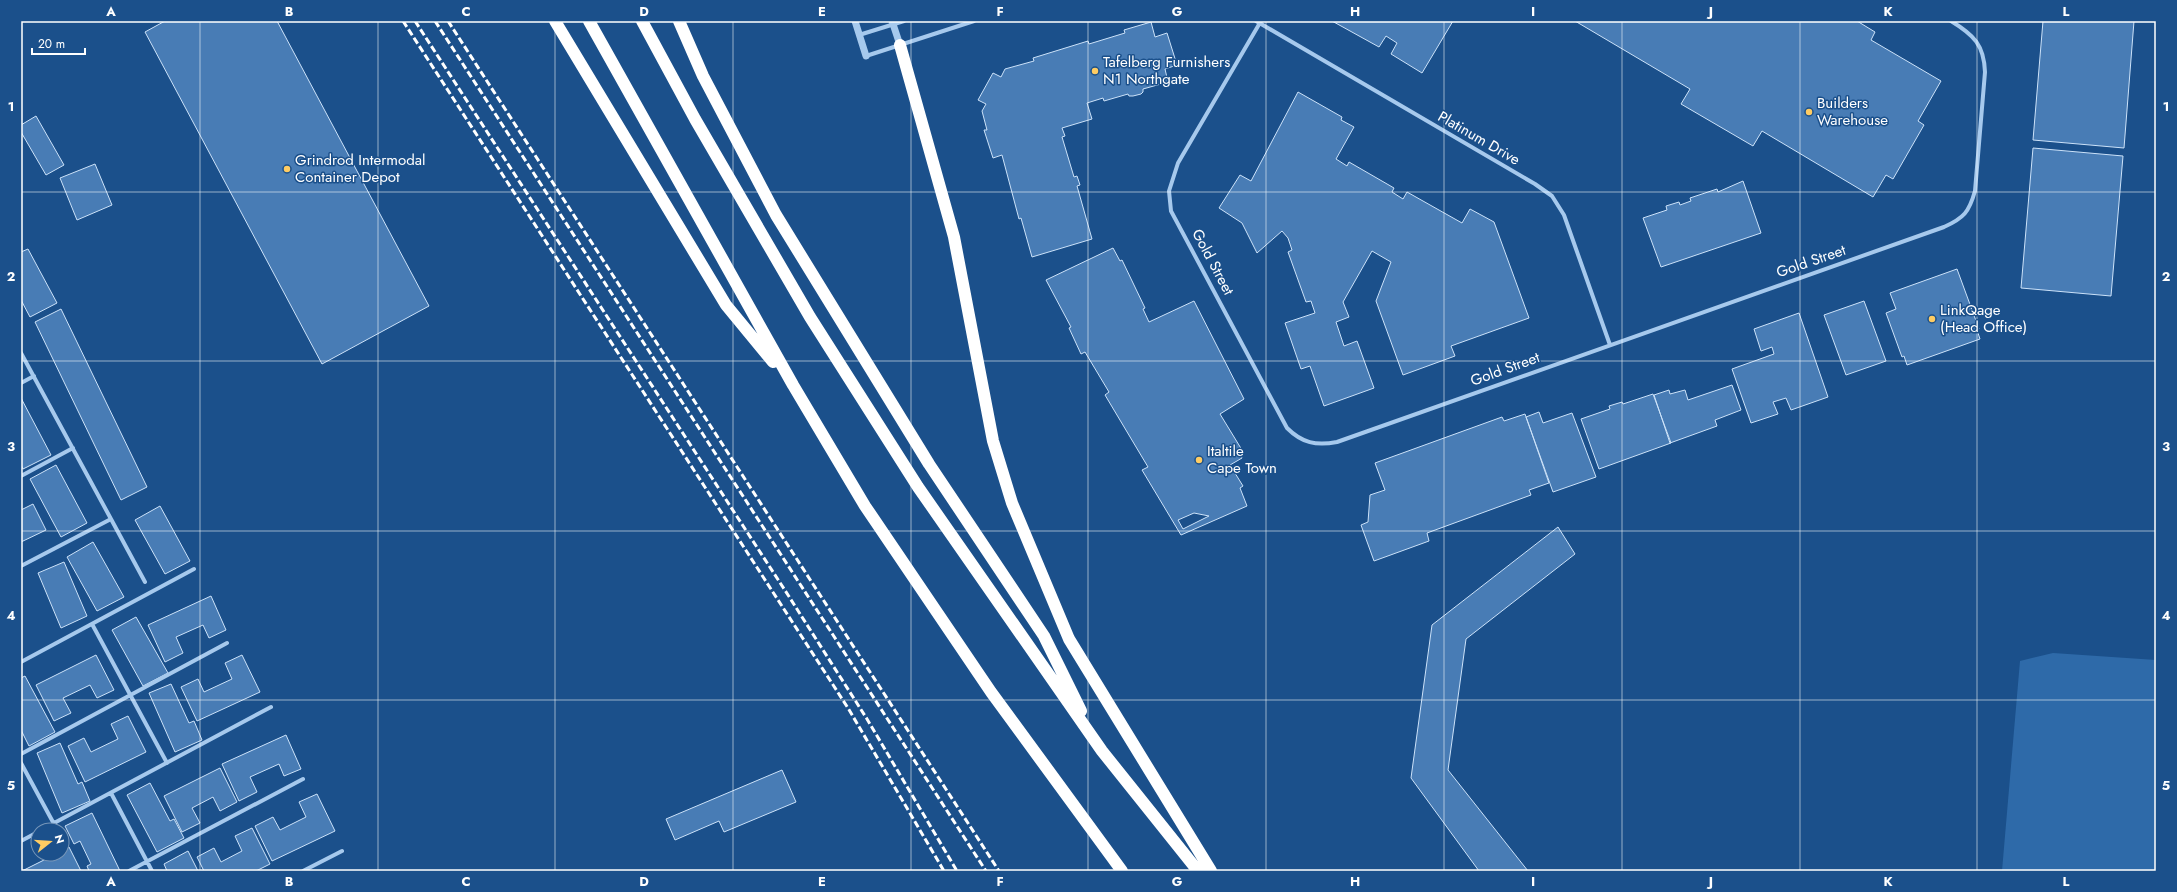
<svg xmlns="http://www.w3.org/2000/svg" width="2177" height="892" font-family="Jost,sans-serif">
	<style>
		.green { fill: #2e6aa9 }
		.building { fill: #487cb5; stroke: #cce2f9; fill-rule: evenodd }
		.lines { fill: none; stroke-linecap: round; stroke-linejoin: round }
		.minor { stroke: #a6c9ed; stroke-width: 4 }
		.tertiary { stroke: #a6c9ed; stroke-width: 7 }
		.motorway { stroke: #fff; stroke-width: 12 }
		.rail { stroke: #fff; stroke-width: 3; stroke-dasharray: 7 3; stroke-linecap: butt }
		.grid { fill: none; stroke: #fff; stroke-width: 1; stroke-opacity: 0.55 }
		.poi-dot { fill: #fecc63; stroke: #1b508b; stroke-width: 1.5 }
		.labels { text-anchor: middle; stroke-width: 3; stroke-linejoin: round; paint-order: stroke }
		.poi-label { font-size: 15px; fill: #fff; stroke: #1b508b; text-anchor: start }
		.street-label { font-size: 15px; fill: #fff; stroke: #1b508b }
		.neatline { fill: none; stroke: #fff; stroke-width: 1.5 }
		.grid-label { font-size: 13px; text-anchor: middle; font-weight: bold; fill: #fff }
	</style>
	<rect width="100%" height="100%" fill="#1b508b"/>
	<path class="green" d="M2053,653l103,7v211h-154l18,-210z"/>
	<path class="building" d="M165,21h112l152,285 -107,58 -177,-332z
		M1332,21h121l-31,52 -31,-19 6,-11 -11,-7 -7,11z
		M1575,21h282l18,11 -4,8 70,41 -23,40 6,4 -31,54 -7,-4 -13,22 -111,-66 -9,15 -72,-42 9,-15z
		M2043,21h91l-10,127 -91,-8z
		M1151,22l4,15 12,-4 10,32 -12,4 3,13 -25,7v3l-2,2 -8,2h-4l-1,-2 -24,7 -1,-3 -16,5 5,16 -30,9 3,8 -3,1 12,40 3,-1 3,9 -3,1 15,53 -60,18 -11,-39 -2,1 -17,-64 -9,3 -9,-28h3l-5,-19 4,-7 -8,-4 15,-27 8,4 4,-8 29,-8 -1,-3 55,-17 1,3 36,-11 -1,-3z
		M1298,92l44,25 -1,3 13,7 -18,32 11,7 2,-4 45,26 -2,4 11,7 4,-7 55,31 8,-14 24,13 35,96 -78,28 4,10 -52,19 -27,-74 15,-39 -19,-11 -29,51 6,15 -13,5 8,24 13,-5 17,47 -50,18 -14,-40 -9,3 -16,-46 30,-10 -4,-12 -5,1 -18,-50 4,-2 -4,-12 -6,-7 -25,22 -15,-30 -23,-15 21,-33 11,6z
		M36,116l28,49 -18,10 -25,-43v-7z
		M2033,148l90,8 -12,140 -90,-8z
		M95,164l17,41 -35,15 -17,-42z
		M1743,181l18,52 -100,34 -18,-49 24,-8 -1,-4 13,-4 1,3 11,-4 -1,-3 27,-9 1,3z
		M1113,248l7,13 2,-1 23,48 -2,1 6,13 45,-21 50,98 -24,15 22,36 -3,2 3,6 -12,7 13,21 -3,2 7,18 -66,29 -39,-65 6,-3 -43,-72 4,-3 -24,-40 -4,2 -12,-26 2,-1 -25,-47zM1194,513l15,3 -26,13 -5,-9z
		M28,249l29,54 -27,14 -9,-17v-48z
		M1957,269l22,60 -2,1 3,9 -73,26 -3,-9 -2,1 -16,-44 10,-4 -6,-16z
		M1864,301l22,60 -40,14 -22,-60z
		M61,309l86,178 -26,13 -86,-178z
		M1799,313l29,84 -37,13 -5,-12 -13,4 5,12 -27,9 -19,-54 42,-15 -2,-7 -11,4 -7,-22z
		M1732,385l9,25 -26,10 2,6 -47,17 -16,-48 15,-5 1,4 15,-4 3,10z
		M1653,394l18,49 -72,26 -18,-50 29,-10 -1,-3 13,-4 1,2z
		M21,398l30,57 -28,14 -2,-4z
		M1539,412l4,11 29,-10 24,64 -43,15 -27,-75z
		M1525,414l24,69 -20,7 2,5 -104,38 2,8 -55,20 -13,-36 7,-3 2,-27 15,-5 -10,-27 127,-46 2,4z
		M56,465l31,58 -26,14 -31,-58z
		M33,504l13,26 -25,12v-32z
		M160,506l30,55 -25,13 -30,-54z
		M1558,527l17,27 -109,85 -18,131 80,101h-49l-68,-93 21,-153z
		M93,542l31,55 -27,14 -30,-54z
		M64,562l23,54 -26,12 -23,-55z
		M211,596l15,34 -17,8 -6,-13 -27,12 7,16 -18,9 -17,-37z
		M136,617l32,56 -25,13 -31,-56z
		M96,655l18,35 -17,8 -7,-13 -27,13 8,15 -17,8 -18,-36z
		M242,655l18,37 -63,29 -16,-34 17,-8 6,13 28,-13 -7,-16z
		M25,676l30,56 -26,14 -8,-16v-52z
		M171,684l18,39 5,-2 8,19 -27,12 -26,-59z
		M128,716l18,36 -61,30 -17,-36 16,-8 7,14 27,-13 -7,-15z
		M286,735l15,34 -17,7 -5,-12 -29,13 7,15 -18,9 -17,-37z
		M60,743l18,41 4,-2 8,19 -28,12 -25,-60z
		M220,768l17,34 -17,9 -7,-14 -21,11 8,15 -18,9 -18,-36z
		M782,770l14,32 -72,30 -5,-11 -44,19 -9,-21z
		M150,783l20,38 4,-2 10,19 -27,14 -30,-57z
		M317,794l18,37 -63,30 -17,-35 18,-9 7,13 26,-13 -7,-15z
		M92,813l28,58h-31l-2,-5 4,-2 -11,-23 -6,3 -9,-18z
		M252,828l18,36 -14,7h-52l-7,-14 17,-9 7,14 21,-11 -7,-15z
		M69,847l12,24h-59l34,-17h6v-3z
		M188,851l10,20h-31l-3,-7z"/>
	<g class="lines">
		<path class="minor" d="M1256,21l279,163 17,12 12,19 46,130
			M1261,21l-83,142 -9,28 2,20 116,217c15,15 29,18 50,14l607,-215c20,-9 25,-15 31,-36l10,-119c-1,-27 -11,-37 -34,-51
			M859,35l45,-14
			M866,56l108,-35
			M21,353l90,166
			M21,383l13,-7
			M21,476l52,-28
			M21,566l90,-47 34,63
			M92,624l75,139
			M21,662l173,-93
			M21,754l206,-111
			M21,763l33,61
			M111,793l41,78
			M41,830l230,-123
			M21,841l17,-9
			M129,871l174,-92
			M303,871l39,-20"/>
		<path class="tertiary" d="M855,21l11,35
			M892,21l8,24"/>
		<path class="motorway" d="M555,21l171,284 47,57
			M589,21l204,364 72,121 126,186 131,179
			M642,21l53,98 115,198 108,170 184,264 96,120
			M679,21l24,55 73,139 153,249 115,172 37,75
			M900,45l54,192 39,204 19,62 57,136 142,232"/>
		<path class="rail" d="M403,21l445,687 96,163
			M415,21l373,574 79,124 90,152
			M435,21l551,850
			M448,21l551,850"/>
	</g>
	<path class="grid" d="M200,21v850M378,21v850M555,21v850M733,21v850M911,21v850M1088,21v850M1266,21v850M1444,21v850M1622,21v850M1800,21v850M1977,21v850M21,192h2135M21,361h2135M21,531h2135M21,700h2135"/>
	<g class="poi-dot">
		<circle cx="1095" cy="71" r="4"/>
		<circle cx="1809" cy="112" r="4"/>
		<circle cx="287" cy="169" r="4"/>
		<circle cx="1932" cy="319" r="4"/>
		<circle cx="1199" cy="460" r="4"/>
	</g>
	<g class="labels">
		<g class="poi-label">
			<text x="1103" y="67">Tafelberg Furnishers<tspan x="1103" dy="17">N1 Northgate</tspan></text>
			<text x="1817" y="108">Builders<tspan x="1817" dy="17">Warehouse</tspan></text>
			<text x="295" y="165">Grindrod Intermodal<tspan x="295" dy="17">Container Depot</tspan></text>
			<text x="1940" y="315">LinkQage<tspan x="1940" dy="17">(Head Office)</tspan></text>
			<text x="1207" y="456">Italtile<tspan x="1207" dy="17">Cape Town</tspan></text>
		</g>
		<g class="street-label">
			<text transform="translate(1479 138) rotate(30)" y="5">Platinum Drive</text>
			<text transform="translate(1811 261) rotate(-19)" y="5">Gold Street</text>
			<text transform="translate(1213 262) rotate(62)" y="5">Gold Street</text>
			<text transform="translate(1505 369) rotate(-20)" y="5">Gold Street</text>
		</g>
	</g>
	<rect width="2177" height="892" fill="none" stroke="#1b508b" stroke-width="44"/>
	<g transform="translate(50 842) rotate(73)"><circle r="19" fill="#1b508b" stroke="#7696b9"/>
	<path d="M0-3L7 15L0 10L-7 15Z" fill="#fecc63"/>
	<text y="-6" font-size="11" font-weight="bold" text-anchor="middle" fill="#ffffff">N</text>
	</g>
	<path d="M32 48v6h53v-6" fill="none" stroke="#ffffff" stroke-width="2"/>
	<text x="38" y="48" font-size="12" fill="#ffffff" stroke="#1b508b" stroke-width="3" paint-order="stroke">20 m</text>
	<rect x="22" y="22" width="2133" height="848" class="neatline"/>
	<g class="grid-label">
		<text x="111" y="16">A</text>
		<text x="289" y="16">B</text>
		<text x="466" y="16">C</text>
		<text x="644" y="16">D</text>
		<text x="822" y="16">E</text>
		<text x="1000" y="16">F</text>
		<text x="1177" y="16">G</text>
		<text x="1355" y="16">H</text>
		<text x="1533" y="16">I</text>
		<text x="1711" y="16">J</text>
		<text x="1888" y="16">K</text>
		<text x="2066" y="16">L</text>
		<text x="11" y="111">1</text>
		<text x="2166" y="111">1</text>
		<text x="11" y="281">2</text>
		<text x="2166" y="281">2</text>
		<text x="11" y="451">3</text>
		<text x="2166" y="451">3</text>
		<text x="11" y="620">4</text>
		<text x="2166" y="620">4</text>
		<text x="11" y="790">5</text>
		<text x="2166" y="790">5</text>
		<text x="111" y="886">A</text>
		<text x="289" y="886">B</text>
		<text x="466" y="886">C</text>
		<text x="644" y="886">D</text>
		<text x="822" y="886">E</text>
		<text x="1000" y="886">F</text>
		<text x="1177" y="886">G</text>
		<text x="1355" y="886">H</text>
		<text x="1533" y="886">I</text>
		<text x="1711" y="886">J</text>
		<text x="1888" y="886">K</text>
		<text x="2066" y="886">L</text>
	</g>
</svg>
